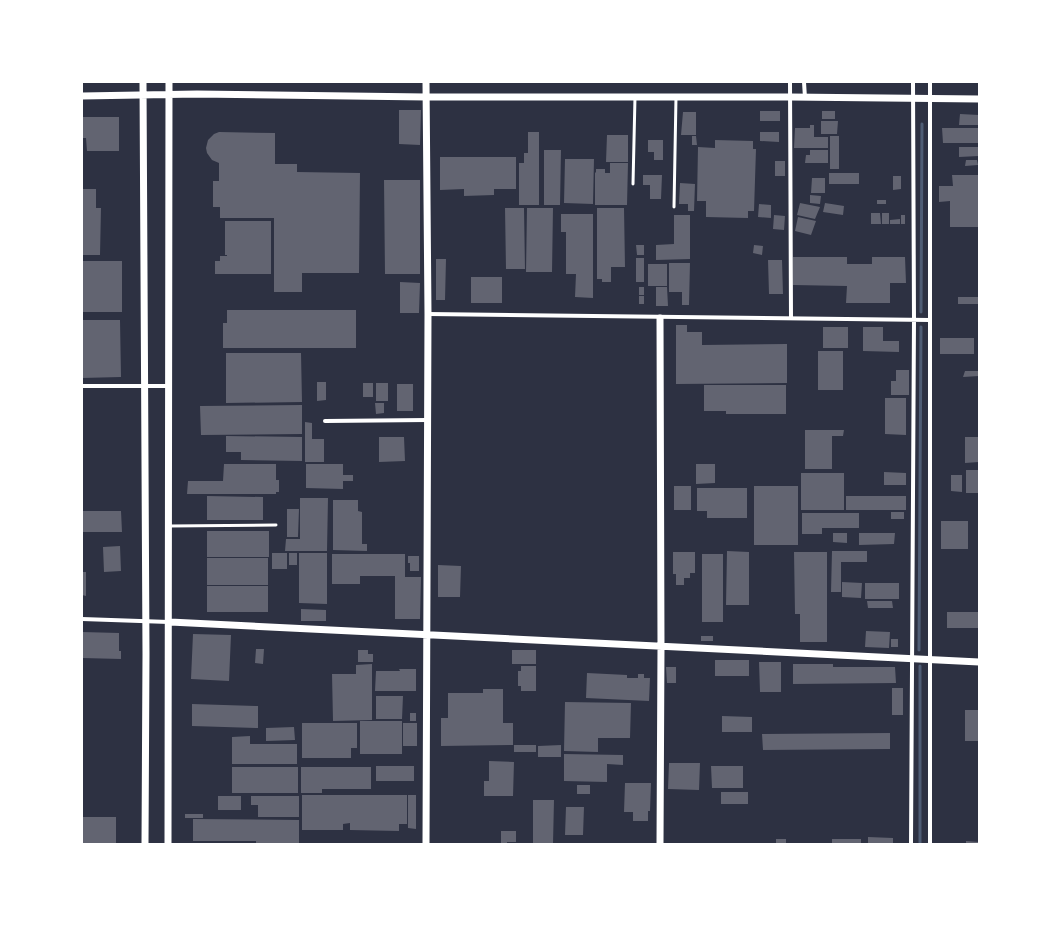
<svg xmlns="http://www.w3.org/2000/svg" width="1061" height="926" font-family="'DM Sans',sans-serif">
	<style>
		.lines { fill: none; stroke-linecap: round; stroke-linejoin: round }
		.stream { stroke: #4f5d75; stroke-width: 3 }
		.building { fill: #626471 }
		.service { stroke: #fff; stroke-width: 3 }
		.minor { stroke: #fff; stroke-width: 4 }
		.tertiary { stroke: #fff; stroke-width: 7 }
	</style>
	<rect width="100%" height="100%" fill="#2d3142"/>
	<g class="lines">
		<path class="stream" d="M921,312l1,-188
			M919,650l2,-323
			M920,844v-178"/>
	</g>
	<path class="building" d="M399,110h22l-1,35 -21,-1z
		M760,111h20v10h-20z
		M822,111h13v8h-13z
		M683,112h13v23h-15z
		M960,114l19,1v10h-20z
		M82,117h37v34h-32l-1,-13h-4z
		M821,121h17l-1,13h-16z
		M810,125h4v12h14v11h-34l1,-20h15z
		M942,128h37v15h-36z
		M219,132l56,1v31h22v8l63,1 -1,100h-57v19h-28v-74h-54v-11h-7v-26h6v-18l-7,-3 -5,-7 -1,-5 2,-8 6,-6z
		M528,132h11v73h-20v-42h5v-10h4z
		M760,132h19v10l-19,-1z
		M607,135h21v27h-22z
		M692,136h4l1,9h-5z
		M830,136h9v33h-9z
		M648,140h15v20h-9v-8h-6z
		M715,140l38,1v8h3l-2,62h-6v7l-42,-1v-16h-9l1,-54 17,1z
		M959,147h20v9l-20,1z
		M544,150h17l-1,55h-16z
		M810,150h18v13h-23l1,-8h4z
		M440,157h76v32h-22v6l-30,1v-7l-24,1z
		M565,159h29l-1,45 -29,-1z
		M966,160h11l1,5 -13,1z
		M775,161h10v15h-10z
		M610,163h18l-1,42h-32v-33l1,1v-4h9v4h5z
		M829,173h30v11h-30z
		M643,175h19l-1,24h-11v-14h-7z
		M952,175h27v52h-29v-26l-11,1v-16h14z
		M893,176h8v13l-8,1z
		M812,178h13v15h-14z
		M384,180h36v94h-35z
		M680,183l15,1 -1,27h-6v-7h-9z
		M82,189h14v19h5l-1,47h-18z
		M810,195l11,1 -1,8 -10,-1z
		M877,200h9v4h-9z
		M800,203l20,4 -5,12 -18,-4z
		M825,203l19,3 -1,9 -20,-3z
		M759,204l12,1v13l-13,-1z
		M505,208h19l1,61h-19z
		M527,208h26l-1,64h-26z
		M597,208h27l1,59h-14v15h-9v-3h-5z
		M871,213h9l1,11h-10z
		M882,213h7v11h-7z
		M561,214h32v84l-18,-1 1,-23h-10v-42h-5z
		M674,215h16v44l-34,1v-15l18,-1z
		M774,215l11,1 -1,14 -11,-1z
		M901,215h4v9h-4z
		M798,217l18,4 -5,14 -16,-4z
		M900,219v5h-10v-4z
		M225,221h46v53h-56v-13h5v-5h7v-1h-2z
		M636,245h8v10h-7z
		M754,245l9,1 -1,9 -9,-2z
		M793,257h54v7h25v-7h33l1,26h-16v20h-44l1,-17 -54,-1z
		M636,258h8v24h-8z
		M436,259h10l-1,41h-9z
		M768,260h14l1,34h-14z
		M82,261h40v51h-40z
		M669,263h21l-1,42h-7v-13h-13z
		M648,264h19v22h-19z
		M471,277h31v26h-31z
		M400,282l20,1 -1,30h-19z
		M639,287h5v8h-5z
		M656,287h11l1,19h-12z
		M639,296h5v8h-5z
		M958,297h21v7h-21z
		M227,310h129v38h-133v-25h4z
		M82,320h38l1,57 -39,1z
		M676,325h11v7h15v13l85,-1v39l-111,1z
		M823,327h25v21h-25z
		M863,327h20v14h16v11l-36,-1z
		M940,338h34v16h-34z
		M818,351h25v39h-25z
		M226,353h75l1,49 -76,1z
		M896,370h13v25h-18v-14h5z
		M965,371h14v5l-16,1z
		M317,382h9v18l-9,1z
		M363,383h10v14h-10z
		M376,383h12v18h-12z
		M397,384h16v27h-16z
		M704,385h82v29h-60v-3h-22z
		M885,398h21v37l-21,-1z
		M375,403h9v10l-8,1z
		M302,405v29l-101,1 -1,-29z
		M305,422l7,1v16h12v23h-19z
		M805,430h39l-1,6h-11v33h-27z
		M226,436l76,1v24l-61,-1v-8h-15z
		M379,437h25l1,24 -26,1z
		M965,437h14v25l-14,1z
		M224,464h52v16h3v12h-3v2h-89l1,-13h35z
		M306,464h37v11h10v6h-10v8l-37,-1z
		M696,464h19v19l-19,1z
		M966,470h13v23h-13z
		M884,472l22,1v12h-22z
		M801,473h43v37h-43z
		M951,475h11v17l-11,-1z
		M674,486h17v24h-17z
		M754,486h44v59h-44z
		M697,488h50v30h-40v-7h-10z
		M207,496l56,1v23h-56z
		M846,496h60v14h-60z
		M300,498h28l-1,53h-42l1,-12h14z
		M333,500h25v11l4,1v32h5v7l-34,-1z
		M287,509h12l-1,28h-11z
		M82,511h39l1,21h-40z
		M891,512h13v7h-13z
		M802,513h57v15h-37v6h-20z
		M941,521h27v28h-27z
		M207,531h62v26h-62z
		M833,533h14v10l-14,-1z
		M859,533h36l-1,11 -35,1z
		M120,546l1,25 -17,1 -1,-25z
		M727,551l22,1v53h-23z
		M832,551h35v11h-26v30h-10z
		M673,552h22v21h-5v5h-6v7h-8v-11h-3z
		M794,552h33v90h-27v-28h-5z
		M272,553h15v16h-15z
		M289,553h8v12h-8z
		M299,553h28v51l-28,-1z
		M332,554h73v23h16l-1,42h-25v-43h-35v8h-28z
		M702,554h21v68h-21z
		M408,556h11v15h-9v-8h-2z
		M207,558h61v27h-61z
		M438,565l23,1 -1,31h-22z
		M82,572h4v24l-4,-1z
		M842,582l20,1 -1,15 -19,-1z
		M865,583h34v16h-34z
		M207,586h61v26h-61z
		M867,601h25l1,7h-25z
		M301,609l25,1v11h-25z
		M947,612h32v16h-32z
		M866,631l24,1 -1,16 -24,-1z
		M82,632l37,1v18h2v8l-39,-1z
		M193,634l38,1 -2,46 -38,-2z
		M701,636h12v5h-12z
		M891,639h7v8h-7z
		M256,649h8l-1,15 -8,-1z
		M358,650h10v4h5v8h-15z
		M512,650h24v14h-24z
		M715,660h34v16h-34z
		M759,662h22v30h-21z
		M372,664v56l-39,1 -1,-47h24v-9z
		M793,664h40v3h62l1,16 -103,1z
		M521,666h15v25h-15v-5h-3v-15h3z
		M666,667h10v16h-9z
		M399,669h17v22h-41l1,-20h24z
		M587,673l40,2v3h11v-4h6v4h6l-1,23 -63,-3z
		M892,688h11v27h-11z
		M483,689h20v34h10v22l-72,1v-28h7v-25h35z
		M376,696h27l-1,23h-26z
		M565,702l66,1 -1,35h-32v14l-34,-1z
		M192,704l66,2v22l-66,-2z
		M965,710h14v31h-14z
		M410,713h6v8h-6z
		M722,716l30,1v15h-30z
		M360,721h42v33h-42z
		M302,723h55v25h-6v10h-49z
		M403,723h14v23h-14z
		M294,727l1,13 -29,1v-13z
		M890,733v16l-127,1 -1,-16z
		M250,736v8h47v20h-65v-27z
		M514,745h22v7h-22z
		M561,745v12h-23v-11z
		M564,754l59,1v10l-16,-1v18l-43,-1z
		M489,761l25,1 -1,34h-29v-15h5z
		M669,763h31l-1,27 -31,-1z
		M376,766h38v15h-38z
		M711,766h32v22h-31z
		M232,767h66v26h-66z
		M301,767h70v22h-49v4h-21z
		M625,783h26l-1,28h-2v10h-15v-9h-9z
		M577,785h13v9h-13z
		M721,792h27v12h-27z
		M302,795h105v29h-8v7l-49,-1v-7l-7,1v6h-41z
		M408,795h8v34l-8,-1z
		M218,796h23v14h-23z
		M251,796h48v21h-41v-12h-7z
		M533,800h21l-1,44h-20z
		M566,807h18l-1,28h-18z
		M185,814h18v4h-18z
		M82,817h34v27h-34z
		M193,819l106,1v24h-43v-3h-63z
		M501,831h15v11h-9v2h-6z
		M868,837l25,1v6h-25z
		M776,839h10v5h-10z
		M832,839h29v5h-29z
		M966,841l13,1v2h-13z"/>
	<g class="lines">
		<path class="service" d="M633,184l2,-87
			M674,207l2,-110
			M170,526l106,-1"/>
		<path class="minor" d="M790,82l1,236
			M804,82l1,16
			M428,314l502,6
			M82,386h87
			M325,421l102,-1
			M82,619l87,3
			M911,844l3,-524 -1,-238
			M930,844v-762"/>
		<path class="tertiary" d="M143,82l3,572 -1,190
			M82,96l115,-2 229,3h364l189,2
			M170,622l809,40
			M168,844l1,-762
			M426,844l2,-530 -2,-232
			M660,844l1,-197 -1,-329"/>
	</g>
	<rect width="1061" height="926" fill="none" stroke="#ffffff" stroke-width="166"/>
</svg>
